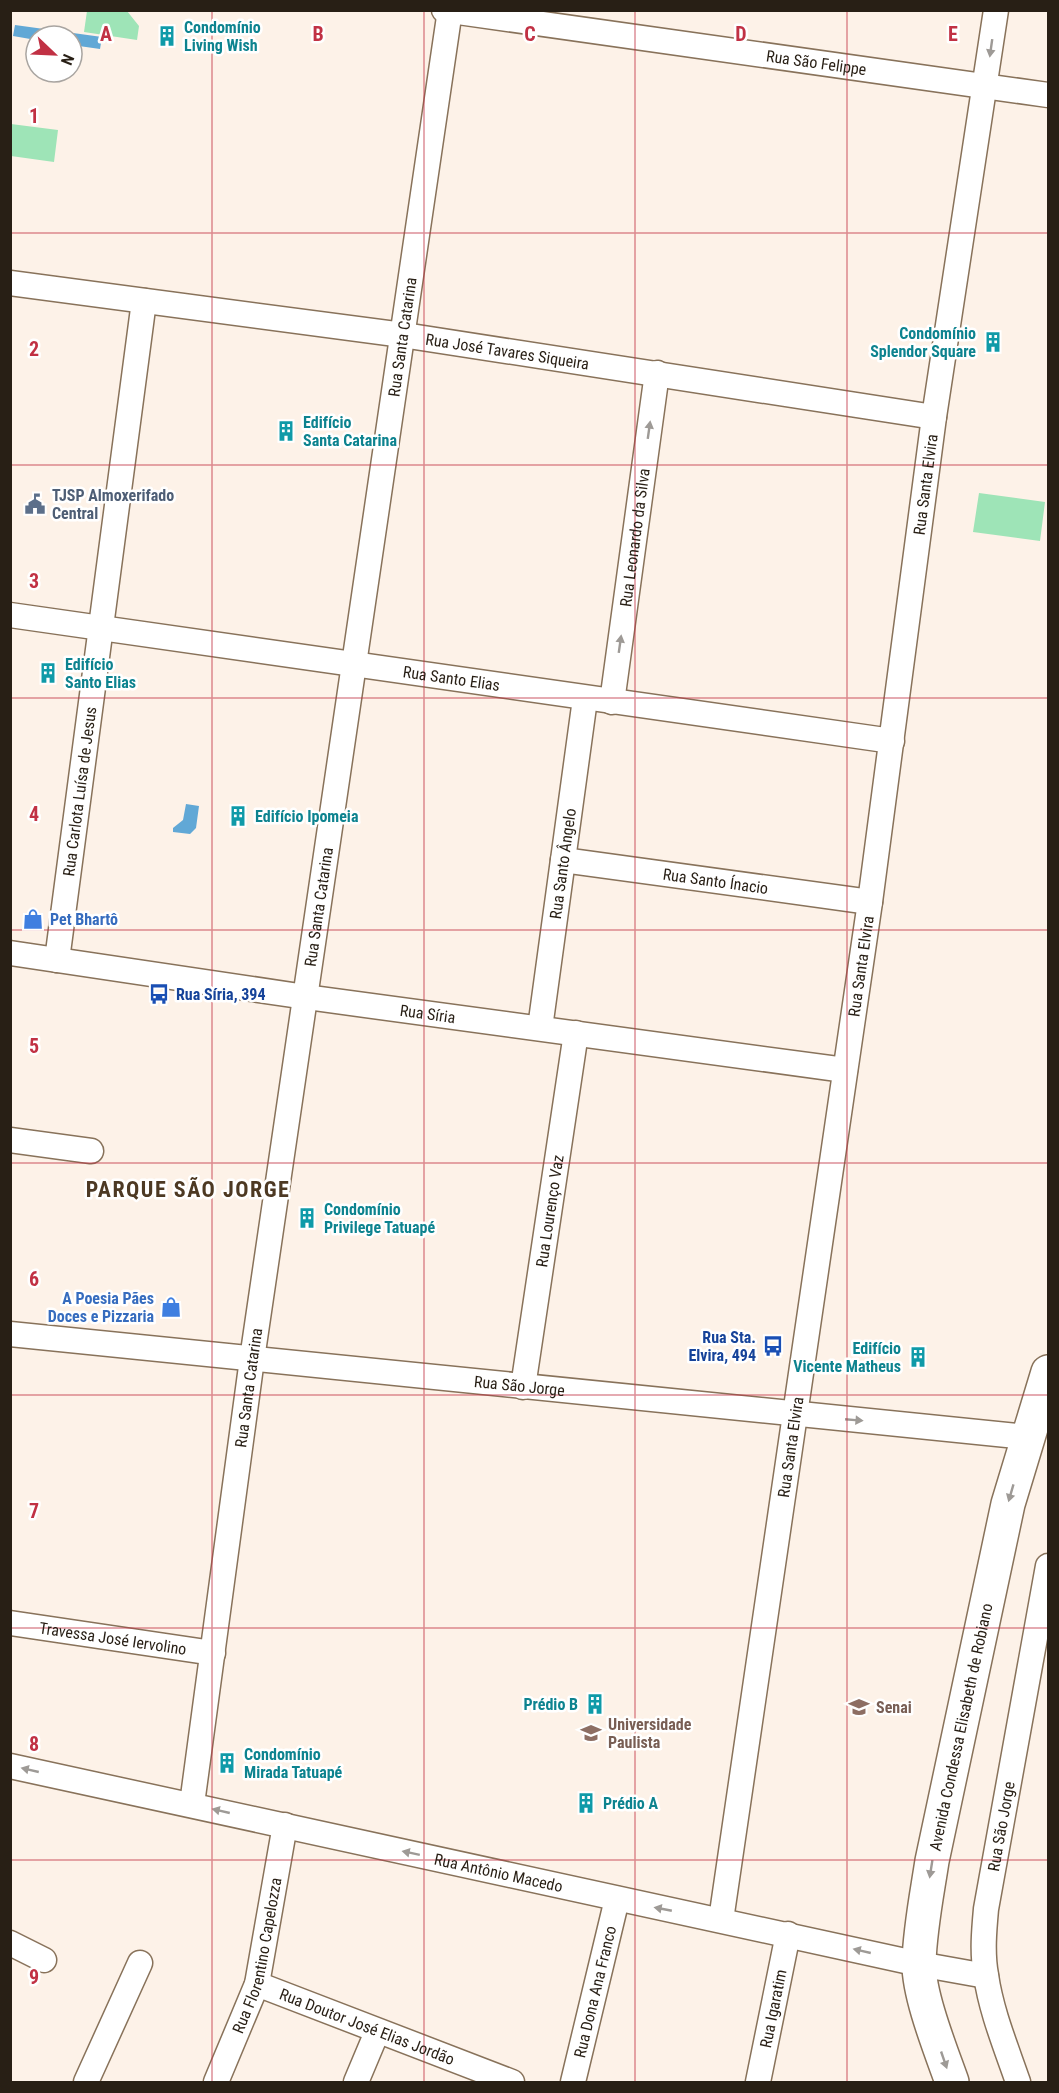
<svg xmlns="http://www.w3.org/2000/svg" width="1059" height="2093" font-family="'Roboto Condensed',sans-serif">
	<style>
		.green { fill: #9ee4b7 }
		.water { fill: #61a8d6 }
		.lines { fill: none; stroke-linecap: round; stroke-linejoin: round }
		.minor-casing { stroke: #88725a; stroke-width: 27 }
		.trunk-casing { stroke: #88725a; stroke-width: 36 }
		.minor { stroke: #fff; stroke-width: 24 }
		.trunk { stroke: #fff; stroke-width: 33 }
		.oneway { fill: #9e9a96 }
		.grid { fill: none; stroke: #c13144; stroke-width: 1.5; stroke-opacity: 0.55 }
		.labels { text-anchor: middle; stroke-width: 5; stroke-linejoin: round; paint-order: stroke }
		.culture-label { font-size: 16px; font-weight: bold; fill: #0d838f; stroke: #fff; text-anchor: start }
		.street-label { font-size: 16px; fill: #281f15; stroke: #fff }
		.service-label { font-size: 16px; font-weight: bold; fill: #4e5e75; stroke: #fff; text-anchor: start }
		.shop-label { font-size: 16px; font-weight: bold; fill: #366cbe; stroke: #fff; text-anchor: start }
		.transit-label { font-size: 16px; font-weight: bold; fill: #164399; stroke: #fff; text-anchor: start }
		.education-label { font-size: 16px; font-weight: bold; fill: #785e54; stroke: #fff; text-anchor: start }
		.district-label { font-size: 22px; font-weight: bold; letter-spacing: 1.5px; fill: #4d3923; stroke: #fff }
		.grid-label { font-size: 20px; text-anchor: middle; font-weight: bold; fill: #c13144; stroke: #fff; stroke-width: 5; stroke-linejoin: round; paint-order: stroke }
	</style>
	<rect width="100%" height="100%" fill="#fdf2e8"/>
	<path class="green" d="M87,11h40l12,15 -2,14 -53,-8z
		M11,124l47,6 -4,32 -43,-6z
		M979,493l66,9 -5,39 -67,-9z"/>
	<path class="water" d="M15,25l87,12 -2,12 -28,-4v-9h-36v4l-23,-4z
		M186,804l13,2 -3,22 -6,6 -17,-2v-4l10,-8z"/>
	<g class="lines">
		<g class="minor-casing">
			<g id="minor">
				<path id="s1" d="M444,10l604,85"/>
				<path id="s2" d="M10,283l393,52 531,82"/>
				<path id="s3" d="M10,615l882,126"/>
				<path id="s4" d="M612,702l45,-329"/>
				<path id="s5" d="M563,860l307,42"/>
				<path id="s6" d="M10,953l296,44 539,73"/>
				<path id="s7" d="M57,960l87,-659"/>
				<path id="s8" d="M540,1028l45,-329"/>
				<path d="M10,1140l81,11"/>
				<path id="s9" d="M10,1334l1017,103"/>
				<path id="s10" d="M523,1387l53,-354"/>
				<path id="s11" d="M10,1623l203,30"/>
				<path id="s12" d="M10,1766l909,198 67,12"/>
				<path id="s13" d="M192,1804l60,-445 198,-1349"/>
				<path id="s14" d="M721,1920l149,-1018 64,-485 62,-407"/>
				<path d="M10,1943l34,17"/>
				<path id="s15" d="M257,1984l255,98"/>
				<path d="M86,2082l54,-119"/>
				<path id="s16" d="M216,2082l41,-98 28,-159"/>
				<path d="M356,2082l21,-50"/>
				<path id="s17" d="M573,2082l44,-183"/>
				<path id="s18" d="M758,2082l30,-148"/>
				<path id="s19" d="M1018,2082c-12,-35 -27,-71 -32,-107 -4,-22 -2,-44 0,-66l62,-343"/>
			</g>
		</g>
		<g class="trunk-casing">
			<g id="trunk">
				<path id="s20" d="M952,2082c-11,-31 -34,-88 -33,-120 1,-34 8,-68 13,-101l76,-357 40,-132"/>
			</g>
		</g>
		<use href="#minor" class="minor"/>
		<use href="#trunk" class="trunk"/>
	</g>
	<defs><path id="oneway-solid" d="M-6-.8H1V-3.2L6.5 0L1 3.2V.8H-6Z" transform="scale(1.5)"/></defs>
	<g class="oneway">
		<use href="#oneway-solid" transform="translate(991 48) rotate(98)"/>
		<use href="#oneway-solid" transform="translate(649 430) rotate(-82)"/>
		<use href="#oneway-solid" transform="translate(620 644) rotate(-82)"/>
		<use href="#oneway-solid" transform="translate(854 1420) rotate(5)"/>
		<use href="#oneway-solid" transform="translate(1011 1493) rotate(106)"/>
		<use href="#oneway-solid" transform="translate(30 1770) rotate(-167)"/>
		<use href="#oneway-solid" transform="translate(221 1811) rotate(-167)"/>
		<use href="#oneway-solid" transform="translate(411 1853) rotate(-168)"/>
		<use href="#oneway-solid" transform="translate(931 1869) rotate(99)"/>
		<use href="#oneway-solid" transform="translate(663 1909) rotate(-169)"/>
		<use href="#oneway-solid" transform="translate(862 1951) rotate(-167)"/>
		<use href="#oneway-solid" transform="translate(944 2060) rotate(71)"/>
	</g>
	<path class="grid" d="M212,10v2072M424,10v2072M635,10v2072M847,10v2072M10,233h1038M10,465h1038M10,698h1038M10,930h1038M10,1163h1038M10,1395h1038M10,1628h1038M10,1860h1038"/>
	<defs>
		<g id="building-bare" transform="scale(1.62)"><path d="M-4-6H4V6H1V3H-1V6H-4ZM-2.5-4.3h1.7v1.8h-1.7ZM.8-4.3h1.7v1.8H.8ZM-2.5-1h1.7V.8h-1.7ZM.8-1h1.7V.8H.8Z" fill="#0f9aa8" stroke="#fff" stroke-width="2.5" paint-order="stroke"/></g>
		<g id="civic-bare" transform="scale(1.62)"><path d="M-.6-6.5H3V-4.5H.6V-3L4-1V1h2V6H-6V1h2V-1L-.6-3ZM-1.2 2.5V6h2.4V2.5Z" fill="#5c6f8a" stroke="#fff" stroke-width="2.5" paint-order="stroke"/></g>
		<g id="shop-bare" transform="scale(1.62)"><path d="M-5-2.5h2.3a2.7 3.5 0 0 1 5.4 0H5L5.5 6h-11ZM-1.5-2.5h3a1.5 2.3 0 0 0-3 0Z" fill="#3f7fe0" stroke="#fff" stroke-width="2.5" paint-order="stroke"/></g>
		<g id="bus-bare" transform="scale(1.62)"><path d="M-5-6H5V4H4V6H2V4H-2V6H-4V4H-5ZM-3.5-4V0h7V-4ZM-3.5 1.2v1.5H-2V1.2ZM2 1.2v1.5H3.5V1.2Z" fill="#1a4fb4" stroke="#fff" stroke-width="2.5" paint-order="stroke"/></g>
		<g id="university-bare" transform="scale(1.62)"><path d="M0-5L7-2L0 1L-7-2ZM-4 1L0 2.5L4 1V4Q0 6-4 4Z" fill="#8d6e63" stroke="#fff" stroke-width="2.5" paint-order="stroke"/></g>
	</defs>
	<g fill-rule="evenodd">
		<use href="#building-bare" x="167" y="36"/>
		<use href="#building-bare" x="993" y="342"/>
		<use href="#building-bare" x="286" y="431"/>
		<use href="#civic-bare" x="35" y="504"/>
		<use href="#building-bare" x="48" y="673"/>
		<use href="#building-bare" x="238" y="816"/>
		<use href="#shop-bare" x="33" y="919"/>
		<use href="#bus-bare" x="159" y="994"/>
		<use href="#building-bare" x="307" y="1218"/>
		<use href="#shop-bare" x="171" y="1307"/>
		<use href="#bus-bare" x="773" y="1346"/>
		<use href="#building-bare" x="918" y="1357"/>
		<use href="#building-bare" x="595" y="1704"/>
		<use href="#university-bare" x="859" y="1707"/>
		<use href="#university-bare" x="591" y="1733"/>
		<use href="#building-bare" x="227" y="1763"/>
		<use href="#building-bare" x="586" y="1803"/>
	</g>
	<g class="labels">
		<g class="culture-label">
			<text x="184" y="33">Condomínio<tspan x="184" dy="18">Living Wish</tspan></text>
			<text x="976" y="339" text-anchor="end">Condomínio<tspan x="976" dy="18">Splendor Square</tspan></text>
			<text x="303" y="428">Edifício<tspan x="303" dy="18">Santa Catarina</tspan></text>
			<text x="65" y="670">Edifício<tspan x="65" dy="18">Santo Elias</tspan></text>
			<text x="255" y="822">Edifício Ipomeia</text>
			<text x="324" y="1215">Condomínio<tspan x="324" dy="18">Privilege Tatuapé</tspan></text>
			<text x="901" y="1354" text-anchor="end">Edifício<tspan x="901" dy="18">Vicente Matheus</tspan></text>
			<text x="578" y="1710" text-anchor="end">Prédio B</text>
			<text x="244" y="1760">Condomínio<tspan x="244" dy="18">Mirada Tatuapé</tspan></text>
			<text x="603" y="1809">Prédio A</text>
		</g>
		<g class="street-label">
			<text dy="6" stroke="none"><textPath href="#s1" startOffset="376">Rua São Felippe</textPath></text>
			<text dy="6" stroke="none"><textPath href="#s13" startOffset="1482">Rua Santa Catarina</textPath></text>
			<text dy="6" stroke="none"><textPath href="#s2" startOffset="502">Rua José Tavares Siqueira</textPath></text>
			<text dy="6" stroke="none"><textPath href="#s14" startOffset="1450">Rua Santa Elvira</textPath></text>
			<text dy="6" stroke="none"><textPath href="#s4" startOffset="166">Rua Leonardo da Silva</textPath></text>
			<text dy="6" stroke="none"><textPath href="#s3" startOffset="446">Rua Santo Elias</textPath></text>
			<text dy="6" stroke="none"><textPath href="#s7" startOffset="170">Rua Carlota Luísa de Jesus</textPath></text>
			<text dy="6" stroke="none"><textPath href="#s8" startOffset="166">Rua Santo Ângelo</textPath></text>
			<text dy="6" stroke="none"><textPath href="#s5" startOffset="154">Rua Santo Ínacio</textPath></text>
			<text dy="6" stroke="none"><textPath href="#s13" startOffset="906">Rua Santa Catarina</textPath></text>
			<text dy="6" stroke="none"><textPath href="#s14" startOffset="964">Rua Santa Elvira</textPath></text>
			<text dy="6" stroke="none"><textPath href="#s6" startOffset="422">Rua Síria</textPath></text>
			<text dy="6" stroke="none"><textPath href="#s10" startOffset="178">Rua Lourenço Vaz</textPath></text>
			<text dy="6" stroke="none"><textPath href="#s9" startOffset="512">Rua São Jorge</textPath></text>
			<text dy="6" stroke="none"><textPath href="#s13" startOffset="420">Rua Santa Catarina</textPath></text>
			<text dy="6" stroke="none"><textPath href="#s14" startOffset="478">Rua Santa Elvira</textPath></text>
			<text dy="6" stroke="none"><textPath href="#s11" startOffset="104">Travessa José Iervolino</textPath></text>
			<text dy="6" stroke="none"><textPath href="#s20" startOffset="364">Avenida Condessa Elisabeth de Robiano</textPath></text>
			<text dy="6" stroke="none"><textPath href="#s19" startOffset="262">Rua São Jorge</textPath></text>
			<text dy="6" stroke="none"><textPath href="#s12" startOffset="500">Rua Antônio Macedo</textPath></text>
			<text dy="6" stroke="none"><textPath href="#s16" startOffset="134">Rua Florentino Capelozza</textPath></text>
			<text dy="6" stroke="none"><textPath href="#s17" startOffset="93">Rua Dona Ana Franco</textPath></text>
			<text dy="6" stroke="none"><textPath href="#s18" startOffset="75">Rua Igaratim</textPath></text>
			<text dy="6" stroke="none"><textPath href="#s15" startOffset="118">Rua Doutor José Elias Jordão</textPath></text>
		</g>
		<g class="service-label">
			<text x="52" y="501">TJSP Almoxerifado<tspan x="52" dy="18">Central</tspan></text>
		</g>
		<g class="shop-label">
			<text x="50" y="925">Pet Bhartô</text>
			<text x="154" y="1304" text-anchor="end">A Poesia Pães<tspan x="154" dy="18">Doces e Pizzaria</tspan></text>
		</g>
		<g class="transit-label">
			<text x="176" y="1000">Rua Síria, 394</text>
			<text x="756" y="1343" text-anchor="end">Rua Sta.<tspan x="756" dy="18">Elvira, 494</tspan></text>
		</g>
		<g class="education-label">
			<text x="876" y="1713">Senai</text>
			<text x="608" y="1730">Universidade<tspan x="608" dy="18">Paulista</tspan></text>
		</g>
		<g class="district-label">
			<text x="188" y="1197">PARQUE SÃO JORGE</text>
		</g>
	</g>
	<g class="grid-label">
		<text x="106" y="41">A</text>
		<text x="318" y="41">B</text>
		<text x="530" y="41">C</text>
		<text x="741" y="41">D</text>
		<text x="953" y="41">E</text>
		<text x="34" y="123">1</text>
		<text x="34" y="356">2</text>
		<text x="34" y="588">3</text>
		<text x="34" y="821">4</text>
		<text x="34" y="1053">5</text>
		<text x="34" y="1286">6</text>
		<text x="34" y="1518">7</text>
		<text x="34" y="1751">8</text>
		<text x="34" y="1984">9</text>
	</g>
	<rect width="1059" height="2093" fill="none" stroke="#281f15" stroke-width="24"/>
	<g transform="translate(54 54) rotate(113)"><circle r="28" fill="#ffffff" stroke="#a9a5a1" stroke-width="1.5"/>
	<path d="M0-4.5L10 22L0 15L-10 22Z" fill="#c13144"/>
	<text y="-9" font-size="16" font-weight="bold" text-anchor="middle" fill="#281f15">N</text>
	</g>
</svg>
